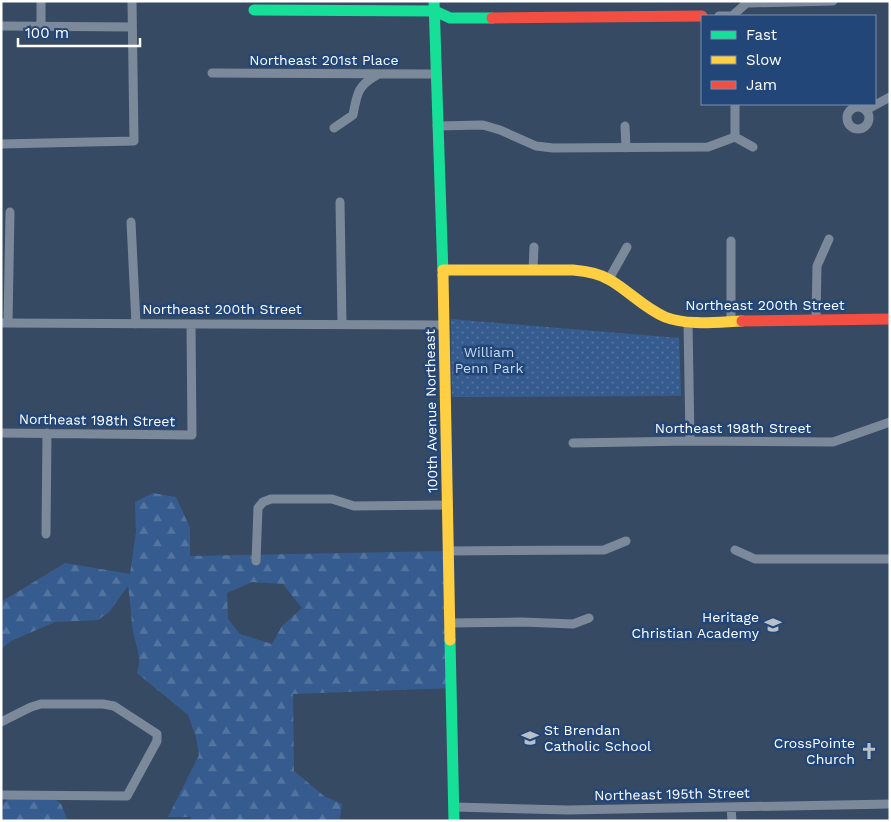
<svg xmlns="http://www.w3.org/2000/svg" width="891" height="822" font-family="'Work Sans',sans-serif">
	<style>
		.forest { fill: url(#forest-firs); fill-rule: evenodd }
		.park { fill: url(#park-dots) }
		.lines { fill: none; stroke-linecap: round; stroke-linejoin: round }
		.street { stroke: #7b899b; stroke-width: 9 }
		.fast { stroke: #16e098; stroke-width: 11 }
		.slow { stroke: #ffcf43; stroke-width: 11 }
		.jam { stroke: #f24e42; stroke-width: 11 }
		.labels { text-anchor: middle; stroke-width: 5; stroke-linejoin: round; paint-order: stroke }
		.street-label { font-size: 14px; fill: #fff; stroke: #234678 }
		.park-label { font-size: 14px; fill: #c7daf3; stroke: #234678 }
		.poi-label { font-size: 14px; fill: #fff; stroke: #234678; text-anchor: end }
	</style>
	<defs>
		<pattern id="forest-firs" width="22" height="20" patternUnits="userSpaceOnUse" patternTransform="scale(1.25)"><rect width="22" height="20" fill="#365c8f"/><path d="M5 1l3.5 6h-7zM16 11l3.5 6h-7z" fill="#5474a0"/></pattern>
		<pattern id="park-dots" width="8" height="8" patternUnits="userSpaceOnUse" patternTransform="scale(1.25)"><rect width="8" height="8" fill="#365c8f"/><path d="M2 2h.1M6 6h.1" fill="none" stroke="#5474a0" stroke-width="1.8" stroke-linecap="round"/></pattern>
	</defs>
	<rect width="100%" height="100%" fill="#374a64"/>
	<path class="forest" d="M153,493l23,4 14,31v28l258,-5 3,137 -158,6 1,77 30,25 18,8 -2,15 -2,2h-147v-4h-23l31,-62 -3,-18 -8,-22 -51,-42c6,-18 -3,-30 -5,-47 -1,-14 -2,-27 -4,-40l-19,26 -11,8 -43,2 -44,19 -10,8v-47l64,-39 65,11 6,-42 -1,-30zM252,582l31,2 19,24 -20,18 -10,18 -32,-10 -12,-15 -1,-26z
		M13,795l38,1 10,8 7,17h-67v-16z"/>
	<path class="park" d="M451,319l228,19 2,58 -229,1z"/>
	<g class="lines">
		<path class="street" d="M41,1v26
			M748,3l85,-2
			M719,16h13
			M732,16l17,-15
			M1,26l131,1
			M212,73l224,1
			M735,104v33
			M847 118a11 11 0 1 1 22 0a11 11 0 1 1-22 0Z
			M866,110l24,-13
			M437,126l46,-1 17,5 36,16 17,2 155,-1 27,-10
			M625,126l1,22
			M334,128l19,-13c4,-21 4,-29 24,-40
			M735,137l18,10
			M1,144l133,-3 -2,-140
			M340,202l2,121
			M131,222l5,102
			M533,270l1,-23
			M609,279l18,-32
			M731,320v-79
			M816,320l1,-54 12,-27
			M688,322l2,119
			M1,323l443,2
			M8,323l2,-111
			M1,433l191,2 -1,-111
			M573,443l117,-2 143,1 57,-20
			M46,534l1,-101
			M735,550l20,9h135
			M448,551l156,-1 22,-9
			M256,561l2,-53 5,-6 8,-3h61l22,7 93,-1
			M450,623l72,-1 51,2 16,-6
			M1,722l30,-15 10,-3h62l11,2 43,28v7l-30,55 -126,-1
			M454,807l114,3 322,-6
			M731,807l1,14"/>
		<path class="fast" d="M434,1l9,274
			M254,10l181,1 15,7h42
			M450,640l4,181"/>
		<path class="slow" d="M443,270h130c13,1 26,3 37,10 19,11 34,28 55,37 23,9 52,5 77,4
			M443,275l7,365"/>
		<path class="jam" d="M492,18l210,-2
			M742,321l148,-2"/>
	</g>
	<defs>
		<g id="school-bare" transform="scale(1.35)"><path d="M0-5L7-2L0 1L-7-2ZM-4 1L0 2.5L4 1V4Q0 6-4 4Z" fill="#b9c0c9" stroke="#234678" stroke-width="2.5" paint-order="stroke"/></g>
		<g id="church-bare" transform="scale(1.35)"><path d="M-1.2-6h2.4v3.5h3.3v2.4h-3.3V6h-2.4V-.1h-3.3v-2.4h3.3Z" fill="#b9c0c9" stroke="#234678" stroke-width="2.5" paint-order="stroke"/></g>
	</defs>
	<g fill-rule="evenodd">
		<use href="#school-bare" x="773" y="625"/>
		<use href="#school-bare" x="530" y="738"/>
		<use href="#church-bare" x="869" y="751"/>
	</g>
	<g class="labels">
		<g class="street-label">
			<text x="324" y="65">Northeast 201st Place</text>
			<text x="765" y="310">Northeast 200th Street</text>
			<text x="222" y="314">Northeast 200th Street</text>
			<text transform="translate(431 411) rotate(-91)" y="5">100th Avenue Northeast</text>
			<text transform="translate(97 420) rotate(1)" y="5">Northeast 198th Street</text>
			<text x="733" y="433">Northeast 198th Street</text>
			<text transform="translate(672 794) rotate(-1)" y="5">Northeast 195th Street</text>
		</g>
		<g class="park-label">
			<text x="489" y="357">William<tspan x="489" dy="16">Penn Park</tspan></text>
		</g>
		<g class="poi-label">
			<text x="759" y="622">Heritage<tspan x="759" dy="16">Christian Academy</tspan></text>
			<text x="544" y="735" text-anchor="start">St Brendan<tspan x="544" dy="16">Catholic School</tspan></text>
			<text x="855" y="748">CrossPointe<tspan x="855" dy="16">Church</tspan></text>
		</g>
	</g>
	<rect width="891" height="822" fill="none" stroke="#ffffff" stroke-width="5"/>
	<rect x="701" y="15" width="175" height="90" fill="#234678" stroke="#7b90ae"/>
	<rect x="711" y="31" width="25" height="8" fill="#16e098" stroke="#7b90ae"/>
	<text x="746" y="40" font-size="15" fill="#ffffff">Fast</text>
	<rect x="711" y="56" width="25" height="8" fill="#ffcf43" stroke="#7b90ae"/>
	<text x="746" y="65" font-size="15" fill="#ffffff">Slow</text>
	<rect x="711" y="81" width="25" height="8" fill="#f24e42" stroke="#7b90ae"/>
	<text x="746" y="90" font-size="15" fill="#ffffff">Jam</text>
	<path d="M18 38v8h122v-8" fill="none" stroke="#ffffff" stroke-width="2.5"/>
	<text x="25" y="38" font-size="15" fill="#ffffff" stroke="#234678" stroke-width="4" paint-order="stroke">100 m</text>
</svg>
